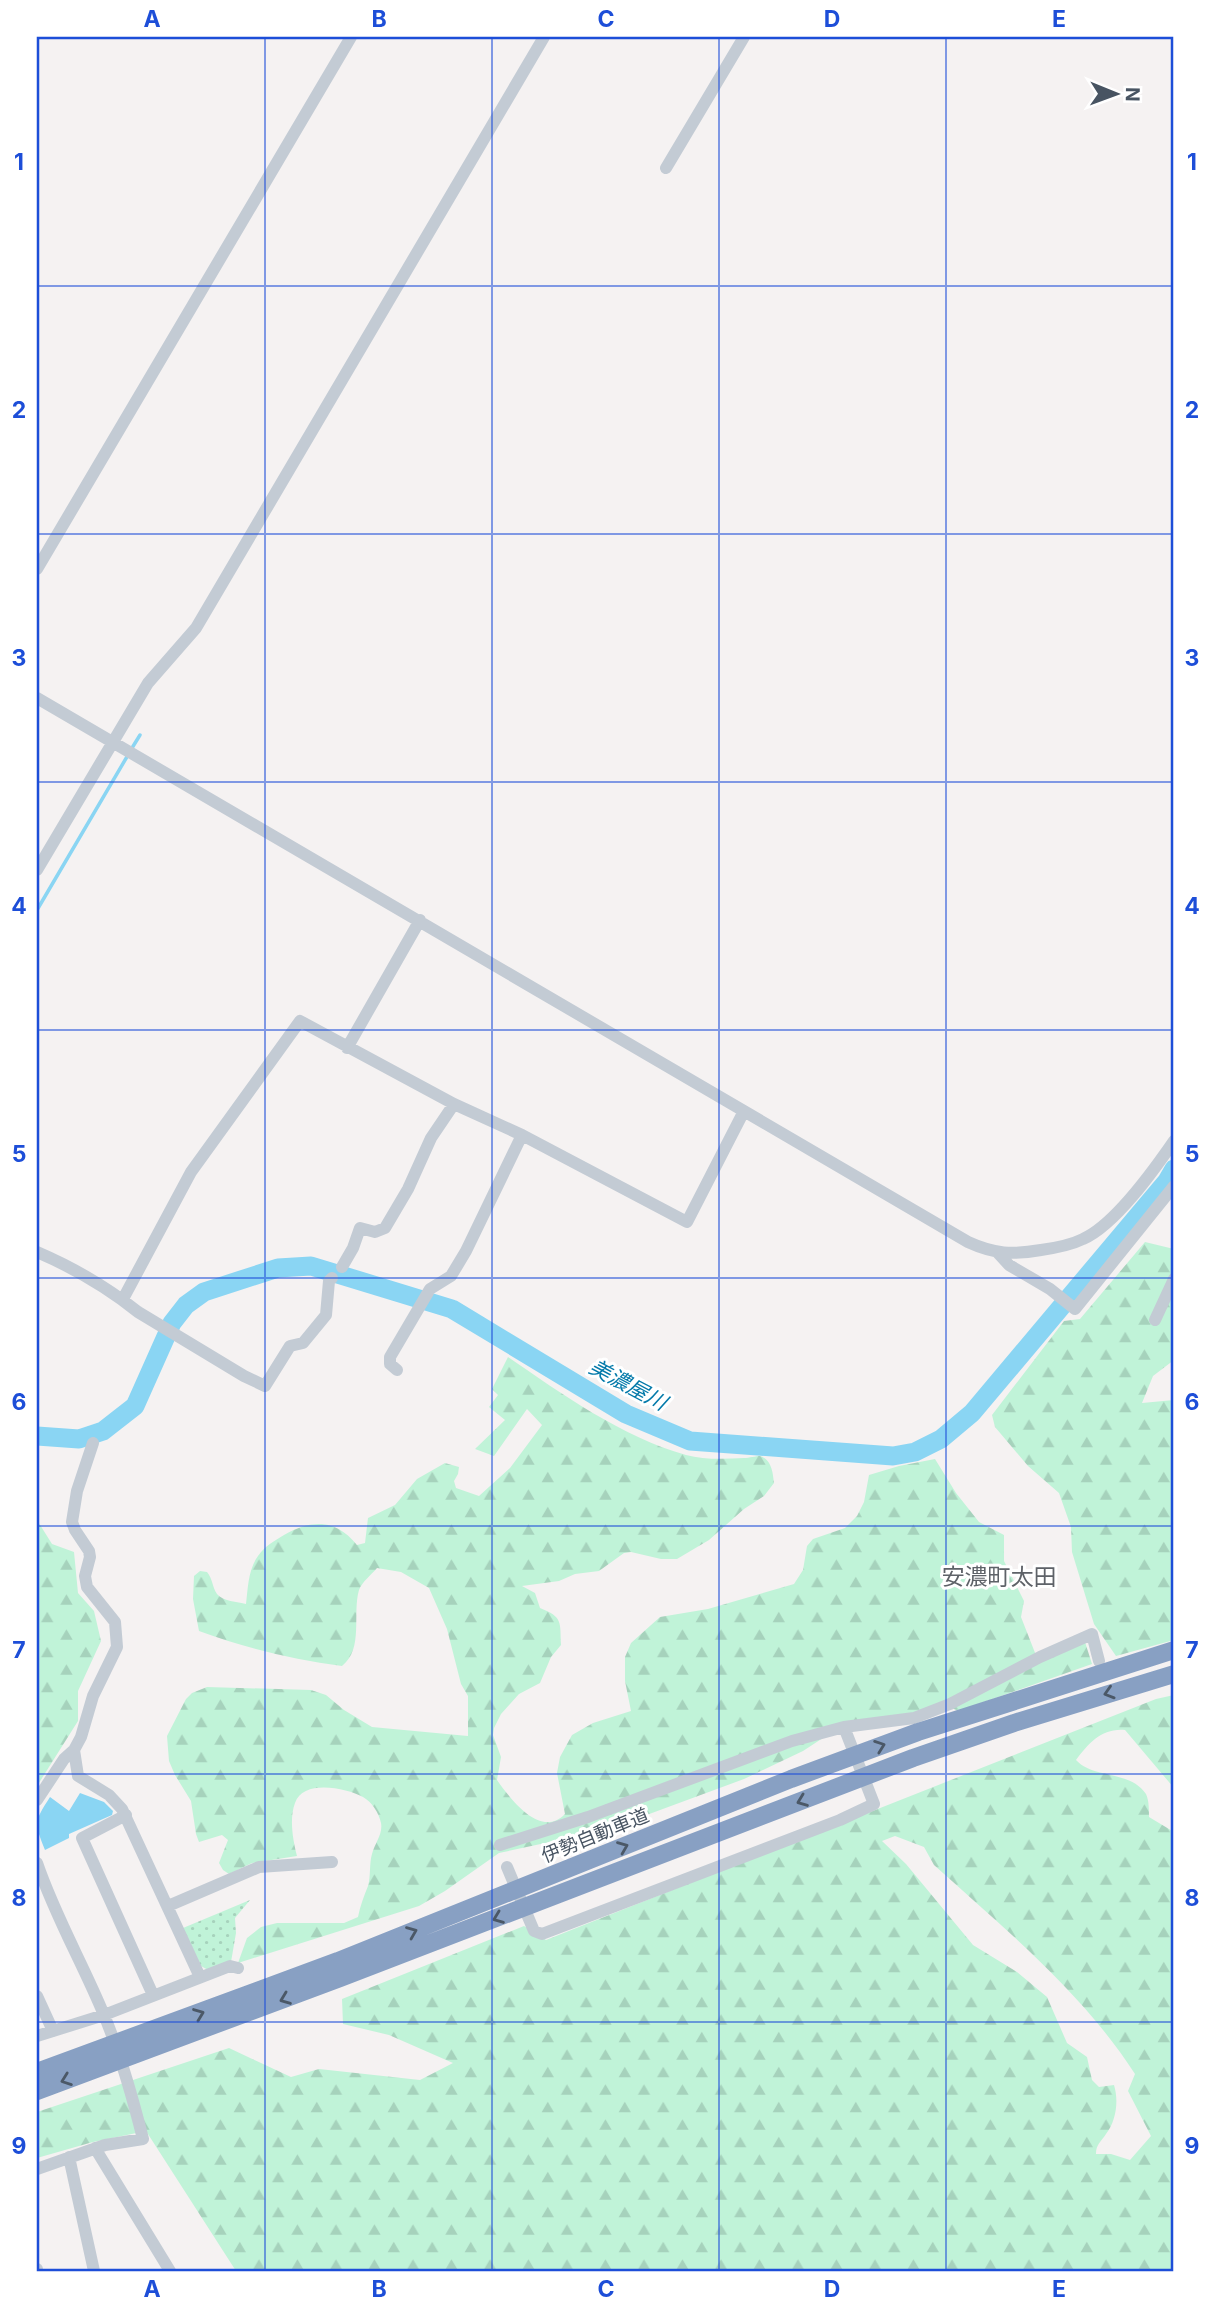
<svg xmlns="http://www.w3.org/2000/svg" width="1211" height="2308" font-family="Inter,'Noto Sans JP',sans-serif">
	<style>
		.grass { fill: url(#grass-dots) }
		.forest { fill: url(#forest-firs); fill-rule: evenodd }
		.water { fill: #8ad5f3 }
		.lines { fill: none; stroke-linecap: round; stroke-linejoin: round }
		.stream { stroke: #8ad5f3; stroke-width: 3.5 }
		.river { stroke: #8ad5f3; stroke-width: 19 }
		.minor { stroke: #c3cbd4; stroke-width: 12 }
		.highway { stroke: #88a0c3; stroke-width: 18 }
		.oneway { stroke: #4b5867 }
		.grid { fill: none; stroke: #1d4ed8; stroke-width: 2; stroke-opacity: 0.55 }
		.labels { text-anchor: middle; stroke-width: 6; stroke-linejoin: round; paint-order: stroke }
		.street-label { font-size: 19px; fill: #485462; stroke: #fff }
		.water-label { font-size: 21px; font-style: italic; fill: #047aaa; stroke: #fff }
		.quarter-label { font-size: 23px; fill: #5e6268; stroke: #fff }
		.neatline { fill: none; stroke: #1d4ed8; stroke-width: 2.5 }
		.grid-label { font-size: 23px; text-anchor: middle; font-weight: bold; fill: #1d4ed8 }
	</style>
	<defs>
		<pattern id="grass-dots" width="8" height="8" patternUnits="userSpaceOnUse" patternTransform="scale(1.75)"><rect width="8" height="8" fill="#c0f3d8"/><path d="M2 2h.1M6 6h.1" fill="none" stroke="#a6d2bc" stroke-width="1.8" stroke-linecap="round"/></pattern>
		<pattern id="forest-firs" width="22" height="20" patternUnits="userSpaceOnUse" patternTransform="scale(1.75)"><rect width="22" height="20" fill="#c0f3d8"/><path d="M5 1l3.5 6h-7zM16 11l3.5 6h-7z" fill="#a6d2bc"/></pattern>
	</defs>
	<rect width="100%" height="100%" fill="#f5f2f2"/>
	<path class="grass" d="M250,1900l-15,18 1,15 -5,29 -23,8 -7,-4 -18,-38z"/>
	<path class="forest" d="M1145,1242l29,7v111l-21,16 -11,27 32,-3v240l-58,16 -22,-32 -22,-72 -1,-25 -12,-34 -31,-27 -33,-39 -3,-12 72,-94 16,-2z
		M508,1357c54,37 114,80 178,98 18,5 39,4 58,3 5,0 12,-2 16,-2 12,3 13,18 14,27l-10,13 -20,13 -35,31 -32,19h-16l-30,-7 -7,1 -25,18 -24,3 -16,7 -37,5 13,7 5,15c23,9 20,14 21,37l-10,12 -11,26 -21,11 -18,20 -7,14 -1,7 8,22 -4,23c14,20 44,59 68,34l-8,-41 3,-16 12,-22 21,-12 38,-12 -6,-30v-24l6,-14 29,-26 48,-8 86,-25 9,-14 4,-24 6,-7 32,-11 12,-12 7,-14 5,-27 30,-9 36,-7 21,34 23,29 25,13v26l20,40 -3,16 18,46 46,-21 7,22 -134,47 -6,-3 -103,13 -46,30 -59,28 -138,51 -107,23 -54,38 -26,15 -181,57 9,-25 14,-11 16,-4h67l14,-6c2,-11 6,-21 10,-31 3,-10 1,-22 4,-32 3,-11 11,-20 9,-31 -2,-10 -9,-21 -18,-26 -17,-9 -60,-18 -68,6 -6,16 -2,37 2,53l-45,7 -23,11 -6,-4 -4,-7 9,-23 -6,-5 -23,7 -3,-8 -5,-33 -16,-26 -6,-14 -2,-25 19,-37 6,-6 15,-6 104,3 15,5 18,15 28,17 96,9v-40l-7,-12 -14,-55 -18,-41 -28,-16 -24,-4c-6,7 -15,14 -18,22 -7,24 5,59 -17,76 -49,-6 -96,-18 -143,-35l-6,-32 1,-23 6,-5 7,1c6,7 5,15 10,22 5,7 21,8 29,10 2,-16 2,-34 12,-48 7,-10 16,-15 26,-21 28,-16 52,-16 73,10l8,-2 3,-25 27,-13 22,-26 28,-16 14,4 -1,7 -4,7 2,7 23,8 31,-28 32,-43 -15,-16 -33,47 -19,-7 30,-29 -16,-13 9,-12 -6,-6z
		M37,1520l15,24 22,8 4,41 16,18 7,30 -23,50v30l-41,65z
		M1174,1695v93l-49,-58c-23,-2 -36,13 -49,30 17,19 54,10 70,34 3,6 3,16 3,23l25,15v439h-938l-90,-140 -53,11 -56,16v-46l192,-64 62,29 28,-8 101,11 33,-17 -64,-28 -46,-11 -1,-25 182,-73 22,14 610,-241zM895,1836l29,11 10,18c72,65 148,127 201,209l-7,17 23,45 -21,24 -19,-6h-15c0,-10 5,-12 10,-20 10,-13 13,-33 8,-49l-15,2 -7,-7 -5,-23 -20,-14 -20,-46 -30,-25 -44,-27 -67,-81 -24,-23z"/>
	<path class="water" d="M80,1793l24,9 9,9 -1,4 -43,19v4l-24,12c-11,-28 -11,-28 5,-53l19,14z"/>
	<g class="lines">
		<path class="stream" d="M132,748l8,-13
			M37,910l91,-155"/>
		<path class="river" d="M37,1436l42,3 24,-8 32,-25 37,-83 14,-18 18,-13 74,-24 33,-2 141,43 174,105 64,27 203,15 22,-4 26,-13 31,-26 195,-232 7,-12"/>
		<path class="minor" d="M666,168l78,-131
			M37,569l314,-532
			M37,698l931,544c26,12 45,13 73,8 14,-2 30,-5 42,-11 32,-14 71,-69 91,-98
			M37,870l111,-187 48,-55 348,-591
			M347,1048l73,-128
			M37,1252c35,15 71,36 101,60l106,64 21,10 25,-40 13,-3 23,-28 3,-34 3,-3
			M998,1253l11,12 41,24 25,20 99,-123
			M342,1267l11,-19 7,-20 15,4 10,-4 23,-39 23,-51 23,-34
			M123,1299l68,-127 109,-151 154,83 68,31 165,87 57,-111
			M1155,1320l19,-41
			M397,1370l-7,-6v-7l40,-68 21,-13 15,-25 56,-116
			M74,1750l4,26 31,19 13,14 78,168
			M37,1800l27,-41 10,-9 7,-13 12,-41 24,-49 -2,-25 -28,-35 -2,-11 5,-19 -1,-6 -14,-21 -3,-8 5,-31 16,-48
			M126,1815l-44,23 71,157
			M500,1845l88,-28 204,-76 52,-14 70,-9 36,-14 90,-47 52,-23 7,27
			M37,1863c18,53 46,101 67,152 16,38 29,84 39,124l-38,6 -68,24
			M507,1867l27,64 8,3 298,-114 34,-16 -30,-77
			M168,1906l91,-39 73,-5
			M37,1996l16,35
			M37,2036l67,-21 126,-49 8,2
			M95,2148l75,123
			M69,2157l25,114
			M37,2269v2"/>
		<path class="highway" d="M37,2072l301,-111 453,-182 127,-47 256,-82
			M37,2091l303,-113 573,-220 101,-35 160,-49"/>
	</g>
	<defs><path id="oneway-chevron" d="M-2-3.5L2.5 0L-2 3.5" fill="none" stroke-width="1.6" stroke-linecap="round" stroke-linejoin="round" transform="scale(1.75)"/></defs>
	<g class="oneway">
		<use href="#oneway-chevron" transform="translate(1109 1693) rotate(163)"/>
		<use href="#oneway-chevron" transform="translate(880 1746) rotate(-20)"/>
		<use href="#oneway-chevron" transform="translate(802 1801) rotate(159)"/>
		<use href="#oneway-chevron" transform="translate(623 1847) rotate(-22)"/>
		<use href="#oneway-chevron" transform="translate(498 1918) rotate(159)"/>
		<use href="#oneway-chevron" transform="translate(412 1932) rotate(-22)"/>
		<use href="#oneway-chevron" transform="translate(285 1999) rotate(159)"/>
		<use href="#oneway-chevron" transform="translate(199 2014) rotate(-21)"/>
		<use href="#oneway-chevron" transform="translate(66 2080) rotate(160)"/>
	</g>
	<path class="grid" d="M265,37v2234M492,37v2234M719,37v2234M946,37v2234M37,286h1137M37,534h1137M37,782h1137M37,1030h1137M37,1278h1137M37,1526h1137M37,1774h1137M37,2022h1137"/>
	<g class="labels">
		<g class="street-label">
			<text transform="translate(595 1835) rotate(-22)" y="7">伊勢自動車道</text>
		</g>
		<g class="water-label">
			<text transform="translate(628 1385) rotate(28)" y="7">美濃屋川</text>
		</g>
		<g class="quarter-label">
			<text x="999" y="1585">安濃町太田</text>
		</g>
	</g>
	<rect width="1211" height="2308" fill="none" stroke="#ffffff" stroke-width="77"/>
	<g transform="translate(1116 94) rotate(91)" stroke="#ffffff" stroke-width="5" paint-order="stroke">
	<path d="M0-5L12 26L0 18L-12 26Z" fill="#485462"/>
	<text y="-10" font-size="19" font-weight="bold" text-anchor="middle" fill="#485462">N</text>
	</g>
	<rect x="38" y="38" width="1134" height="2232" class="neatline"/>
	<g class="grid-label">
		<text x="152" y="27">A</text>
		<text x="379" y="27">B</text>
		<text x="606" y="27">C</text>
		<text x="832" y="27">D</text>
		<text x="1059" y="27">E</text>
		<text x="19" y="170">1</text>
		<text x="1192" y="170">1</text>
		<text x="19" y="418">2</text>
		<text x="1192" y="418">2</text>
		<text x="19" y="666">3</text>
		<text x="1192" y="666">3</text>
		<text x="19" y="914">4</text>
		<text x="1192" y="914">4</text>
		<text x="19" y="1162">5</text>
		<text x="1192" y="1162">5</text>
		<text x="19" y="1410">6</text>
		<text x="1192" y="1410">6</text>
		<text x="19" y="1658">7</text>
		<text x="1192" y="1658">7</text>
		<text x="19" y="1906">8</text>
		<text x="1192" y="1906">8</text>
		<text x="19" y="2154">9</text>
		<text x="1192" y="2154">9</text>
		<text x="152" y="2297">A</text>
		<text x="379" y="2297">B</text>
		<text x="606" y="2297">C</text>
		<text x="832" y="2297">D</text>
		<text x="1059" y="2297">E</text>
	</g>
</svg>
